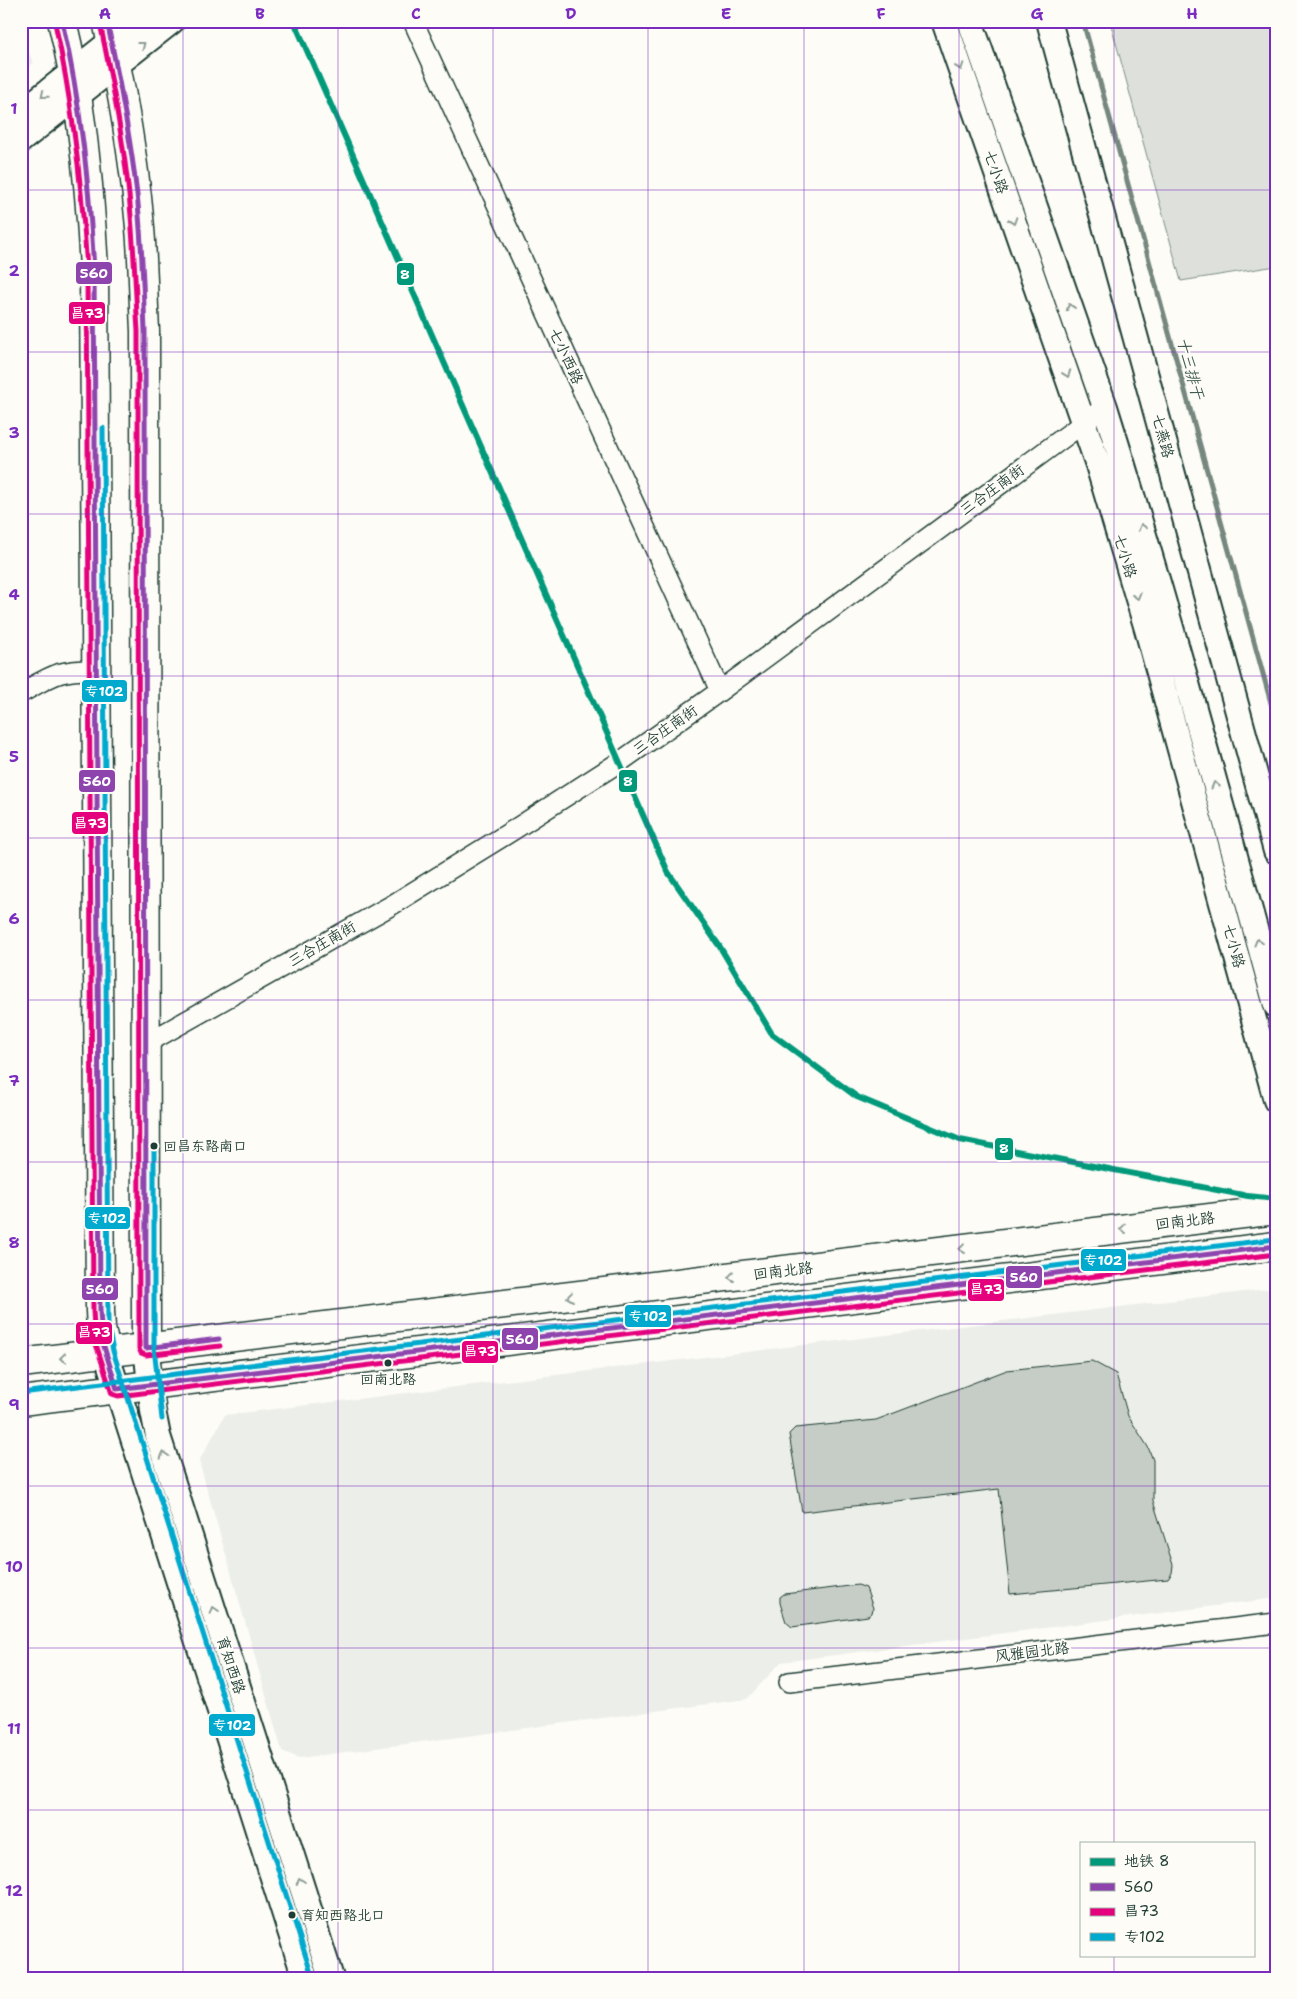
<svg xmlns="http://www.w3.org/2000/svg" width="1297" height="1999" font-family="'Shantell Sans','LXGW WenKai TC',sans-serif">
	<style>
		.built { fill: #eceee9 }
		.green { fill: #dde0db; stroke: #7e8e88 }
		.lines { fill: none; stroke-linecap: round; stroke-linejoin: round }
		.stream { stroke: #75877f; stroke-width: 5 }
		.building { fill: #c6cdc7; stroke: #1f3d34 }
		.minor-casing { stroke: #1f3d34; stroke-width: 22 }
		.tertiary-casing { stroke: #1f3d34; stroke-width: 28 }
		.primary-casing { stroke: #1f3d34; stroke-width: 31 }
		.minor { stroke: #fdfcf7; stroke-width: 19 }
		.tertiary { stroke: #fdfcf7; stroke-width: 24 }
		.primary { stroke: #fdfcf7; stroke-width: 28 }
		.bus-1-casing { stroke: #fdfcf7; stroke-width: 9 }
		.bus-2-casing { stroke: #fdfcf7; stroke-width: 9 }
		.bus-3-casing { stroke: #fdfcf7; stroke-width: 9 }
		.bus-1 { stroke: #8e44ad; stroke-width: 5 }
		.bus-2 { stroke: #e5007d; stroke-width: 5 }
		.bus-3 { stroke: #00a9ce; stroke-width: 5 }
		.metro-1-casing { stroke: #fdfcf7; stroke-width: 10 }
		.metro-1 { stroke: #00997a; stroke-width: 6 }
		.oneway { stroke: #8e9c96 }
		.grid { fill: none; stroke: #7b2cbf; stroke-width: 1; stroke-opacity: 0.55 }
		.bus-dot { fill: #1f3d34; stroke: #fdfcf7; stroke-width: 2 }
		.labels { text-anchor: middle; stroke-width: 4; stroke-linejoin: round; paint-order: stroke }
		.bus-label { font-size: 14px; fill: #1f3d34; stroke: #fdfcf7; text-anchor: start }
		.street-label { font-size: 15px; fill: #1f3d34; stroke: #fdfcf7 }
		.water-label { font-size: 16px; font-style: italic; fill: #435c53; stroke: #fdfcf7 }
		.line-badge { stroke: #fdfcf7; stroke-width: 2 }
		.badge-label { font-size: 14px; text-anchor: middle; font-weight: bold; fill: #fff }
		.neatline { fill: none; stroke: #7b2cbf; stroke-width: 2 }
		.grid-label { font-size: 16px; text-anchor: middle; font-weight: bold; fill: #7b2cbf }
	</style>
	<rect width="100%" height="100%" fill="#fdfcf7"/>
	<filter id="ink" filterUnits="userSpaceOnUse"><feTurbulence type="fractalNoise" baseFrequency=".02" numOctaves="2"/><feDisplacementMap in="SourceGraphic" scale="10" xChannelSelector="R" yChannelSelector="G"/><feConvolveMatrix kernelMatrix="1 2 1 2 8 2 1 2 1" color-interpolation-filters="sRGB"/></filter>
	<g filter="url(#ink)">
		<path class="built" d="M21,32l12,31 -12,10z
			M1276,1288v310l-495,64 -34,37 -448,59 -17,-7 -83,-290 26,-46z"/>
		<path class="green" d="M1110,21h166v245l-95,15z"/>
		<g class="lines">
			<path class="stream" d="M1083,21l193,700"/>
		</g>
		<path class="building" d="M1092,1361l24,13 12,42 20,31 5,13v41l20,64 -1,8 -4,6 -158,15 -11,-105 -197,23 -13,-78 6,-6 81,-8 131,-50z
			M858,1585l8,3 7,20 -1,5 -4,3 -76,11 -6,-5 -6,-19v-6l4,-3z"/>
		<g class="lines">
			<g class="minor-casing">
				<path id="minor" d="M413,21l307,670
					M21,693c32,-18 38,-24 76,-23
					M147,1043l245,-138 123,-76 109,-70 96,-68 385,-284
					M789,1682l487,-59"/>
			</g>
			<g class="tertiary-casing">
				<path id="tertiary" d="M944,21l154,444 49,164 129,471
					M970,21l135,386c62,198 116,398 171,598
					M1049,21l227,830
					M21,113l116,-92
					M21,140l151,-119
					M146,1348l7,63 5,25 173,542
					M106,1353l199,625"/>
			</g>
			<g class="primary-casing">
				<path id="primary" d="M62,21c20,81 28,166 32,249l6,1041 1,17 5,25
					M107,21c14,65 26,130 32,196 4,38 4,76 6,114l1,1017
					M21,1363l1255,-153
					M21,1401l1255,-155"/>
			</g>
			<use href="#minor" class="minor"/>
			<use href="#tertiary" class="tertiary"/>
			<use href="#primary" class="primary"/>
			<g class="bus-1-casing">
				<path id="bus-1" d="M62,21c19,82 27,165 32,249l6,1041 2,29 15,49 1159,-143
					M107,21c12,57 23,115 30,173 5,46 6,91 8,137l1,1017 73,-9"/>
			</g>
			<g class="bus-2-casing">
				<path id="bus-2" d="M55,23c18,81 27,164 32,247l6,1041 2,30 17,53 6,2 1158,-142
					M100,23c12,57 23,114 29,172 5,45 6,91 9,136l1,1018 2,4 5,2 74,-9"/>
			</g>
			<g class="bus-3-casing">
				<path id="bus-3" d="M103,428l5,899 5,24 199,625
					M154,1145v203l8,71
					M21,1393l1254,-154"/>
			</g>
			<use href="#bus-1" class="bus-1"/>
			<use href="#bus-2" class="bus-2"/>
			<use href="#bus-3" class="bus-3"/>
			<g class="metro-1-casing">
				<path id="metro-1" d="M294,21l374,851 52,75 52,87 85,63 103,43 288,56 28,3"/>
			</g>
			<use href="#metro-1" class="metro-1"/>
		</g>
		<defs><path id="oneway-chevron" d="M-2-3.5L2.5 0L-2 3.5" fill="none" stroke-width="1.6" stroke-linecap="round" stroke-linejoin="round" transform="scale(1.25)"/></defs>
		<g class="oneway">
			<use href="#oneway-chevron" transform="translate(142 45) rotate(-38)"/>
			<use href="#oneway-chevron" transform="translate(960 67) rotate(71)"/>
			<use href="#oneway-chevron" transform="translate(44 95) rotate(141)"/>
			<use href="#oneway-chevron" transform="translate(1013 221) rotate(71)"/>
			<use href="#oneway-chevron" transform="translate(1070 307) rotate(-109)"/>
			<use href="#oneway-chevron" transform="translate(1067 374) rotate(70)"/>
			<use href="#oneway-chevron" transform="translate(1142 527) rotate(-107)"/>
			<use href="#oneway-chevron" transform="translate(1137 596) rotate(73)"/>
			<use href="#oneway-chevron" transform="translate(1215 785) rotate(-105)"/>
			<use href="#oneway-chevron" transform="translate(1258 942) rotate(-105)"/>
			<use href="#oneway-chevron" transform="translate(1123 1229) rotate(173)"/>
			<use href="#oneway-chevron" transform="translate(962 1249) rotate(173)"/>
			<use href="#oneway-chevron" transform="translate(731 1277) rotate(173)"/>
			<use href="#oneway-chevron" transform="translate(570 1297) rotate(173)"/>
			<use href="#oneway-chevron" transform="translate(63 1358) rotate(173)"/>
			<use href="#oneway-chevron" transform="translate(164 1455) rotate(-108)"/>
			<use href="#oneway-chevron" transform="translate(214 1610) rotate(-108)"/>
			<use href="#oneway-chevron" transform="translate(300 1881) rotate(-108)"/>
		</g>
	</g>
	<path class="grid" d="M183,21v1957M338,21v1957M493,21v1957M648,21v1957M804,21v1957M959,21v1957M1114,21v1822M21,190h1255M21,352h1255M21,514h1255M21,676h1255M21,838h1255M21,1000h1255M21,1162h1255M21,1324h1255M21,1486h1255M21,1648h1255M21,1810h1255M1114,1955v23"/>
	<g class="bus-dot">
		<circle cx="154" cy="1146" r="4.5"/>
		<circle cx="388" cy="1363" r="4.5"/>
		<circle cx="292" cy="1915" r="4.5"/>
	</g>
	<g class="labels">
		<g class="bus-label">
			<text x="163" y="1151">回昌东路南口</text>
			<text x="388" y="1384" text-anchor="middle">回南北路</text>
			<text x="301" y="1920">育知西路北口</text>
		</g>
		<g class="street-label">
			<text transform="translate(996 172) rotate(71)" y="5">七小路</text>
			<text transform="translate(566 356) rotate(65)" y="5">七小西路</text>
			<text transform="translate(1163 436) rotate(75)" y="5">七燕路</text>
			<text transform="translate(992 490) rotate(-36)" y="5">三合庄南街</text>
			<text transform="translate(1125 556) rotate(73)" y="5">七小路</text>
			<text transform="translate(665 730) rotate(-35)" y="5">三合庄南街</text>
			<text transform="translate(322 944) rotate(-30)" y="5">三合庄南街</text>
			<text transform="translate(1234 946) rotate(75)" y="5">七小路</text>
			<text transform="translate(1185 1221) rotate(-7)" y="5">回南北路</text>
			<text transform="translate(783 1271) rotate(-7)" y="5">回南北路</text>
			<text transform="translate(1032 1652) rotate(-7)" y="5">风雅园北路</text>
			<text transform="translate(231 1665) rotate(72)" y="5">育知西路</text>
		</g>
		<g class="water-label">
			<text transform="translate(1191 368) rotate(75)" y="6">十三排干</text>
		</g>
	</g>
	<g class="line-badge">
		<rect x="75" y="261" width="38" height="24" rx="5" fill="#8e44ad"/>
		<rect x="396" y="262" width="19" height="24" rx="5" fill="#00997a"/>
		<rect x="68" y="301" width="38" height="24" rx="5" fill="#e5007d"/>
		<rect x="81" y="679" width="47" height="24" rx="5" fill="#00a9ce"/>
		<rect x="78" y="769" width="38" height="24" rx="5" fill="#8e44ad"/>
		<rect x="618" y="769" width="20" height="24" rx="5" fill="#00997a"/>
		<rect x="71" y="811" width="38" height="24" rx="5" fill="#e5007d"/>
		<rect x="994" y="1137" width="20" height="24" rx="5" fill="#00997a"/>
		<rect x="84" y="1206" width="47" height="24" rx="5" fill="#00a9ce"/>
		<rect x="1080" y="1248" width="47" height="24" rx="5" fill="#00a9ce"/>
		<rect x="1005" y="1265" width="38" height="24" rx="5" fill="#8e44ad"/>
		<rect x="81" y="1277" width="38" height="24" rx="5" fill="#8e44ad"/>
		<rect x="967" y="1278" width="38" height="24" rx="5" fill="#e5007d"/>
		<rect x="624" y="1304" width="48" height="24" rx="5" fill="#00a9ce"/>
		<rect x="75" y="1321" width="38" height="24" rx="5" fill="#e5007d"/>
		<rect x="501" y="1327" width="38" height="24" rx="5" fill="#8e44ad"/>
		<rect x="461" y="1340" width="38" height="24" rx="5" fill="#e5007d"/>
		<rect x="208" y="1713" width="48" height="24" rx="5" fill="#00a9ce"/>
	</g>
	<g class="badge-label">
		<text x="94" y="278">560</text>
		<text x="405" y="279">8</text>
		<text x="87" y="318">昌73</text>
		<text x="104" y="696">专102</text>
		<text x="97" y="786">560</text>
		<text x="628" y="786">8</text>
		<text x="90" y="828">昌73</text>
		<text x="1004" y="1153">8</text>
		<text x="107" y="1223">专102</text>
		<text x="1103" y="1265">专102</text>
		<text x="1024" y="1282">560</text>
		<text x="100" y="1294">560</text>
		<text x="986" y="1294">昌73</text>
		<text x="648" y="1321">专102</text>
		<text x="94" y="1337">昌73</text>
		<text x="520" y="1344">560</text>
		<text x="480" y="1356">昌73</text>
		<text x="232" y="1730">专102</text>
	</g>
	<rect width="1297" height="1999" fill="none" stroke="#fdfcf7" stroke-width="55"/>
	<rect x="1080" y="1842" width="175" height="115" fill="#fdfcf7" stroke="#a4b0a9"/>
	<rect x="1090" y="1858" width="25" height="8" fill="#00997a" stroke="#a4b0a9"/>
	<text x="1124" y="1866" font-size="15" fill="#1f3d34">地铁 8</text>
	<rect x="1090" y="1883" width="25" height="8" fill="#8e44ad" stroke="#a4b0a9"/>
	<text x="1124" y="1892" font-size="15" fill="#1f3d34">560</text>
	<rect x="1090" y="1908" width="25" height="8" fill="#e5007d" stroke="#a4b0a9"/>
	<text x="1124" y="1916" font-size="15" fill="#1f3d34">昌73</text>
	<rect x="1090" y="1933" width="25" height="8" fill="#00a9ce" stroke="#a4b0a9"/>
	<text x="1124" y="1942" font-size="15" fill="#1f3d34">专102</text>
	<rect x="28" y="28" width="1242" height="1944" class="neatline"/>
	<g class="grid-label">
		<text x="105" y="19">A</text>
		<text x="260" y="19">B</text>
		<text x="416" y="19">C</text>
		<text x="571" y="19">D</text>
		<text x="726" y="19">E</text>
		<text x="881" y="19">F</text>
		<text x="1037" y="19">G</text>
		<text x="1192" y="19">H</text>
		<text x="14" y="114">1</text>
		<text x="14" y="276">2</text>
		<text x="14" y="438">3</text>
		<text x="14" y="600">4</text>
		<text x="14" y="762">5</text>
		<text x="14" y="924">6</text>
		<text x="14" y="1086">7</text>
		<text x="14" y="1248">8</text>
		<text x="14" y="1410">9</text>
		<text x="14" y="1572">10</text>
		<text x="14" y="1734">11</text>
		<text x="14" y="1896">12</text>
	</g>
</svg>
